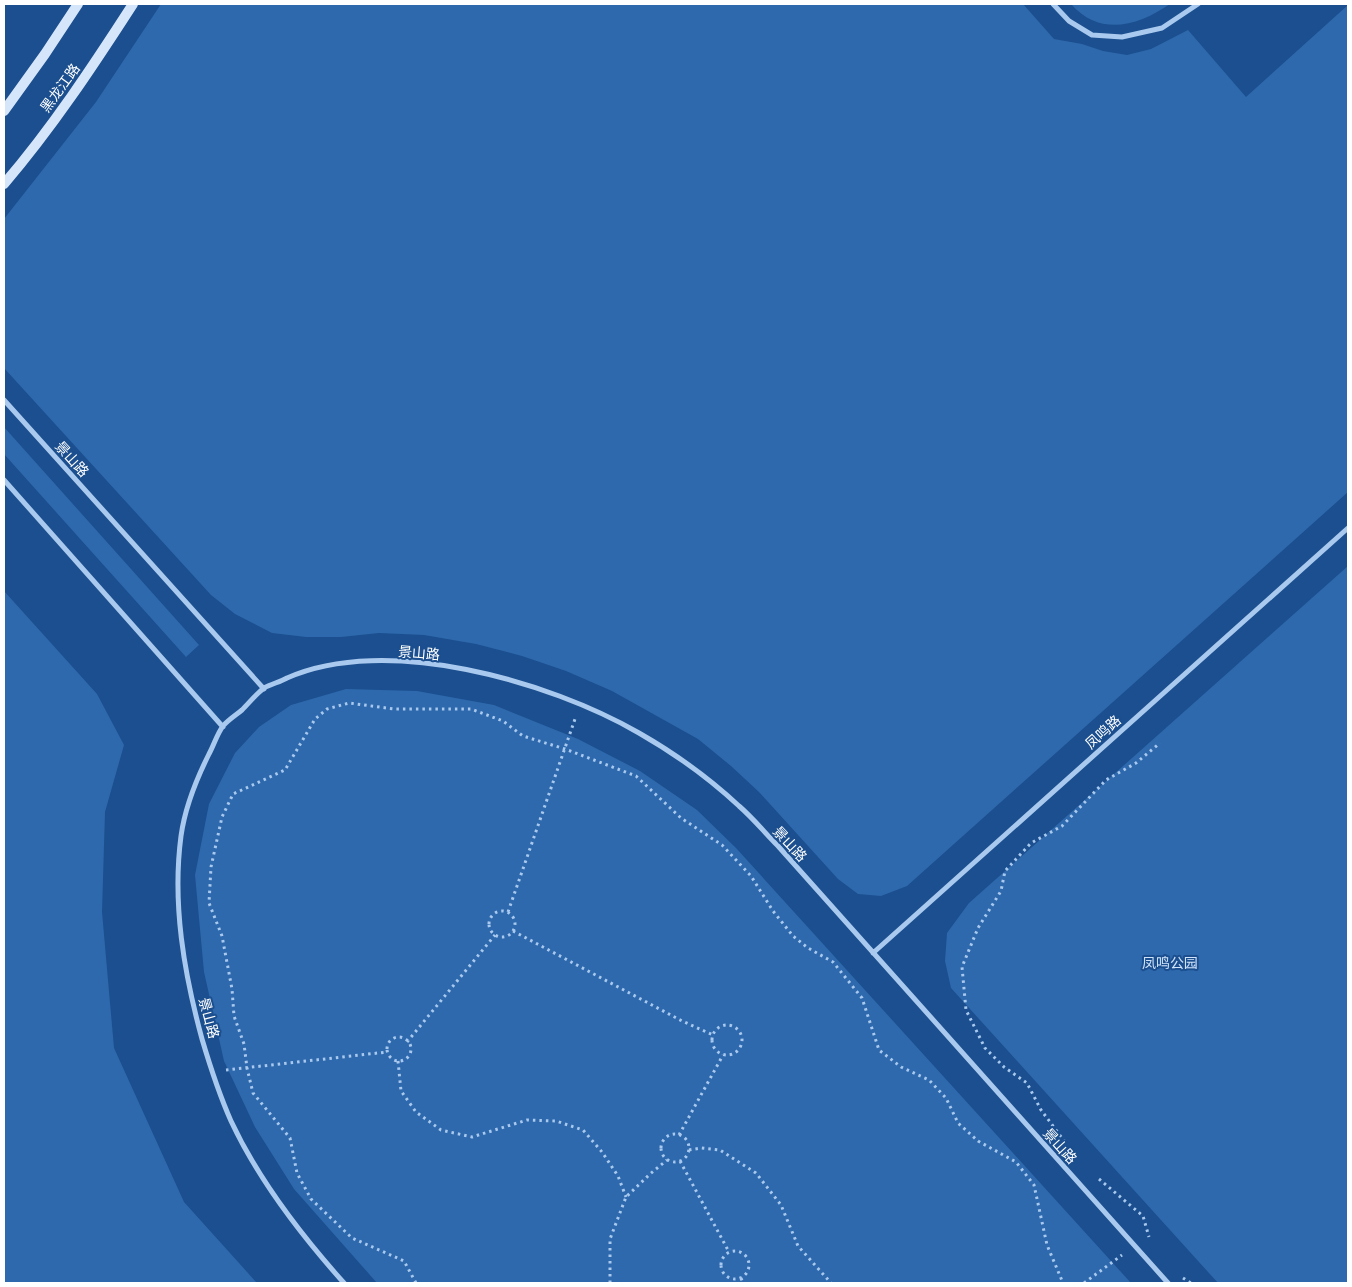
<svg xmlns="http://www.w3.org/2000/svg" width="1352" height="1287" font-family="Arial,'Noto Sans SC',sans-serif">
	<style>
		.green { fill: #2e69ad }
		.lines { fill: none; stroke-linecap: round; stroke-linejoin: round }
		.path { stroke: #a9c9ee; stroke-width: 3; stroke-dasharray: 2.5 4; stroke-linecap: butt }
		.street { stroke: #a9c9ee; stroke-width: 5 }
		.secondary { stroke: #d6e6fa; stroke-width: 10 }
		.labels { text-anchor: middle; stroke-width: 4; stroke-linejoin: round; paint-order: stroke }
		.street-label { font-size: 14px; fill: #fff; stroke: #1b4f8f }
		.park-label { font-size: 14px; fill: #cfe3fa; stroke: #1b4f8f }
	</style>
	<rect width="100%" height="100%" fill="#1b4f8f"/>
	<path class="green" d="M161,4h862l31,35 28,5 21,7 24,4 24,-6 37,-19 58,67 102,-92v487l-441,394 -26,10 -23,-2 -20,-15 -79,-87 -28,-26 -33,-27 -86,-48 -46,-20 -44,-15 -46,-12 -52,-9 -45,-2 -38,4h-35l-34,-4 -37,-19 -24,-19 -207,-227v-149l92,-117z
		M1071,4h99c-32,22 -70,33 -99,0z
		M4,427l195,218 -13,12 -182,-203z
		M1348,566v717h-130l-267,-295 -6,-27 2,-28 22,-30z
		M4,591l93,103 27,51 -19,67 -3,100 12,136 70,154 73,81h-253z
		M346,689l71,2 77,14 84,34 62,32 57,39 39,38 395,435h-754l-83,-94 -39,-62 -31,-66 -20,-89 -9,-97 14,-71 26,-51 24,-26 32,-22z"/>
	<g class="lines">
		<path class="path" d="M489 924a13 13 0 1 1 26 0a13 13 0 1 1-26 0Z
			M508,912l67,-193
			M513,931l169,90 31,14
			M712 1040a15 15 0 1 1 30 0a15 15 0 1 1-30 0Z
			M387 1049a12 12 0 1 1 24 0a12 12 0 1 1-24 0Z
			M407,1042l88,-107
			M398,1061l3,30 15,21 25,18 31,7 55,-17 29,1 27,9 19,22 16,24 8,21
			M226,1070l161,-18
			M661 1148a14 14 0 1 1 28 0a14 14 0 1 1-28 0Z
			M679,1135l44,-80
			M1065,1142l-24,-32 -14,-27 -23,-16 -19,-19 -19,-38 -4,-43 16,-39 23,-37 4,-20 26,-28 31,-17 44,-46 30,-17 24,-20
			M689,1150l12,-2 19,2 36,23 25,32 17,41 33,37
			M680,1161l49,91
			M1099,1179l44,37 6,21
			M721 1265a14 14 0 1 1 28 0a14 14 0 1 1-28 0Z
			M741,1278l2,5
			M1183,1278l8,5
			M416,1283l-12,-22 -52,-23 -41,-39 -14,-26 -7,-35 -37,-45 -6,-25 -3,-24 -10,-28 -2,-27 -10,-53 -13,-33 2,-36 11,-50 11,-23 52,-24 30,-51 12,-10 22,-6 45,6h77l32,12 20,15 42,13 71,27 45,42 41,27 29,31 22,35 20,25 15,12 25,14 29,36 17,52 22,17 28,13 17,18 12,25 20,18 38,21 18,23 13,60 16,38
			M610,1283v-44l16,-42 24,-23 17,-14
			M1084,1283l38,-28"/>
		<path class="street" d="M1053,4l16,17 23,14 30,2 40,-9 36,-24
			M4,400l260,289
			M4,480l219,247
			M873,953l475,-425
			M344,1283c-44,-49 -85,-102 -113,-162 -12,-27 -21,-55 -29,-82 -18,-66 -30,-135 -21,-203 4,-29 15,-56 28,-82 5,-9 8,-20 14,-28 5,-6 13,-11 19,-16 7,-7 14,-16 22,-22 7,-4 16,-6 23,-10 99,-44 262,3 352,55 35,20 70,45 100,73 14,12 26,27 39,40l390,437"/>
		<path class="secondary" d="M4,111l41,-57 33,-50
			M4,184c48,-56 89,-118 129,-180"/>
	</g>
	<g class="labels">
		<g class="street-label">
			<text transform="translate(60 88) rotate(-54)" y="5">黑龙江路</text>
			<text transform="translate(72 459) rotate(48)" y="5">景山路</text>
			<text transform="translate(419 653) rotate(5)" y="5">景山路</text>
			<text transform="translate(1103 732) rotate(-42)" y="5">凤鸣路</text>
			<text transform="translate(790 844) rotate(47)" y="5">景山路</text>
			<text transform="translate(209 1018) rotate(75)" y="5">景山路</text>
			<text transform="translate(1060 1146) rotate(48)" y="5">景山路</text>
		</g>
		<g class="park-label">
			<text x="1170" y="968">凤鸣公园</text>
		</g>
	</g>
	<rect width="1352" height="1287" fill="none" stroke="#ffffff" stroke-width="10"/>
</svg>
